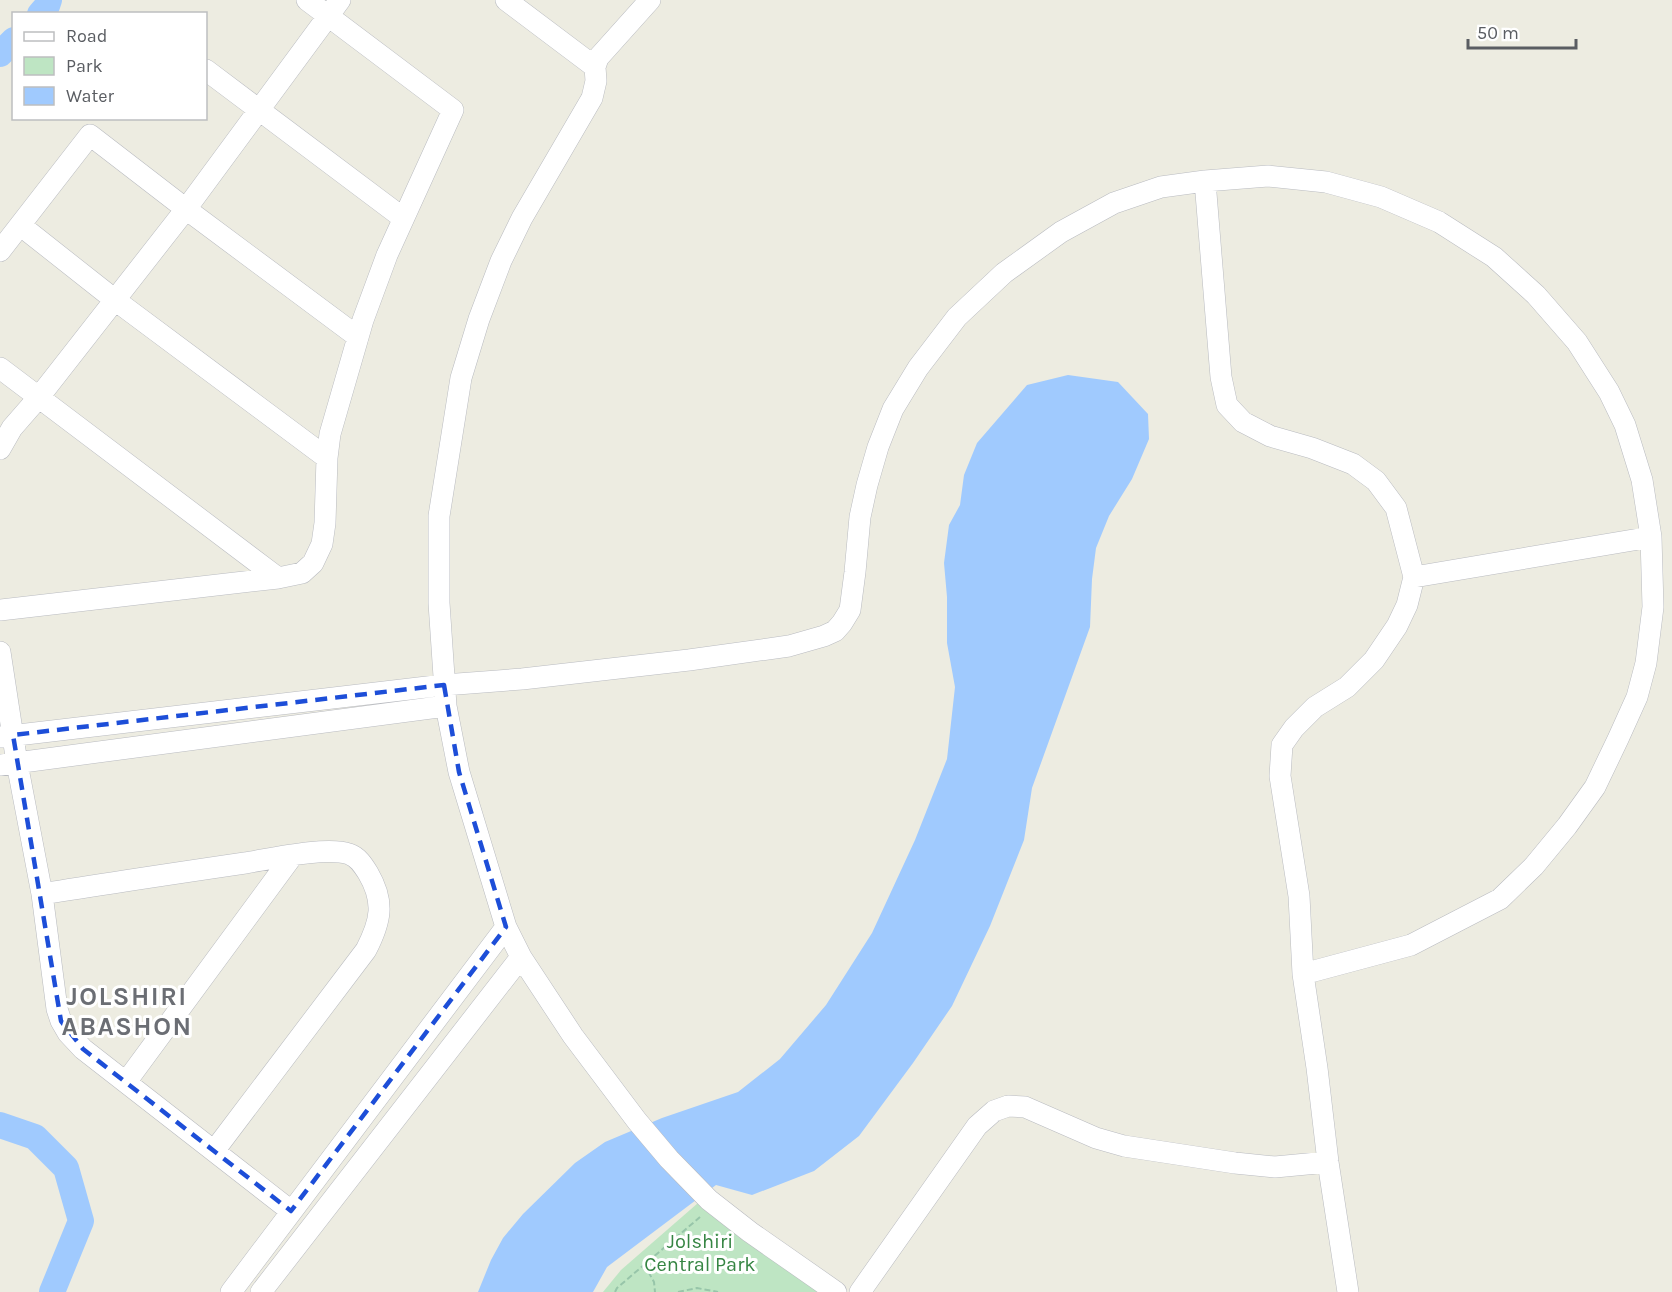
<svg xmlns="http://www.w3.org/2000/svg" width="1672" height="1292" font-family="Karla,sans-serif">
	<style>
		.green { fill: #bee5c3 }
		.water { fill: #a0cafe }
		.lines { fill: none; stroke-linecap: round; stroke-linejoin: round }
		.river { stroke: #a0cafe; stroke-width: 26 }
		.minor-casing { stroke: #b9bbc0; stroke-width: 22 }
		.path { stroke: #97c5a9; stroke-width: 2; stroke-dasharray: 6 3; stroke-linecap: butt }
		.minor { stroke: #fff; stroke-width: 21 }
		.marked { fill: none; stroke: #1d4ed8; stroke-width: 4.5; stroke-dasharray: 12 8; stroke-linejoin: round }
		.labels { text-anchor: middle; stroke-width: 6; stroke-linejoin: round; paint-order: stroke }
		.park-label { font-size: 20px; fill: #368543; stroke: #fff }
		.district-label { font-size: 26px; font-weight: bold; letter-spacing: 1.5px; fill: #6b6e74; stroke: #fff }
	</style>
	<rect width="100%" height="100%" fill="#edece1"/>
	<path class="green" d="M698,1203l131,89h-226l18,-22z"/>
	<path class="water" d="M1068,375l50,7 30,32 1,25 -17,40 -23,37 -13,32 -4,31 -2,48 -58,161 -8,52 -34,86 -38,80 -39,57 -54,73 -45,35 -62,24 -36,-10 -109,82 -14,25h-115l13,-32 12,-22 20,-24 52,-51 30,-21 57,-24 76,-26 42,-33 46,-54 46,-72 43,-93 32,-81 8,-72 -8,-44v-46l-3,-34 5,-38 11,-20 4,-30 13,-32 50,-58z"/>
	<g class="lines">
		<path class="river" d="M40,14l7,-8 2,-6
			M0,54l14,-14
			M0,1125l35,12 31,31 15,53 -29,71"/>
		<g class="minor-casing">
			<path id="minor" d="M506,0l89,67
				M650,0l-52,58 -3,9 1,14 -4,17 -70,120 -21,43 -22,58 -18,59 -22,138v87l7,103 13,66 47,155 15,30 52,79 64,85 32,38 40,41 41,32 86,60
				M206,70l197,148
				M1205,181l16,196 6,28 16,17 27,14 42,12 41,16 23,17 20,27 18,69 -7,28 -10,21 -23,34 -27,27 -32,20 -21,21 -12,17 -2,31 19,120 4,78 14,94 11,94 20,130
				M20,225l95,75 212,158
				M0,251l90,-116 96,74 172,128
				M0,368l278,210
				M0,449l12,-21 27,-31 147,-188 154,-209
				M1414,577l237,-40
				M0,610l278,-32 24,-5 11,-10 9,-19 3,-21 2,-65 3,-24 33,-114 24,-65 66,-145 -146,-110
				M0,652l17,111 25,131 15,115 4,12 7,12 15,16 208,162
				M0,737l444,-52 78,-6 167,-19 100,-14 35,-10 11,-5 7,-8 8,-13 5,-38 5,-55 7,-32 11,-38 15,-38 25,-41 39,-51 47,-44 57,-41 53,-29 47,-16 44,-6 63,-5 58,6 55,15 58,25 55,35 42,38 41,47 32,50 16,33 17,55 9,57 2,70 -7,56 -9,34 -19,42 -23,48 -28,39 -33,40 -34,33 -89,46 -108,29
				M0,765l446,-59
				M42,894c67,-11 135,-21 203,-31 25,-4 82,-17 104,-9 9,3 14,11 19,19 17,29 13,48 -2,77l-152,201
				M126,1082l167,-227
				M231,1292l275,-365
				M261,1292l260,-335
				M860,1292l117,-166 17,-15 14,-5 17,1 71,31 28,8 111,17 40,4 53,-5"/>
		</g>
		<path class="path" d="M644,1264l10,18 1,10
			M615,1292l2,-4 83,-71
			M678,1292l19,-4 21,4"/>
		<use href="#minor" class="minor"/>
	</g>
	<path class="marked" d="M444,685l15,87 47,155 -215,284 -208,-162 -22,-28 -48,-286z"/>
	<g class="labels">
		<g class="park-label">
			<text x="700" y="1248">Jolshiri<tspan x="700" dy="23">Central Park</tspan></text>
		</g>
		<g class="district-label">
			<text x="127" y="1005">JOLSHIRI<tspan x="127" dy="30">ABASHON</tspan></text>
		</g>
	</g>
	<rect x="12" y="12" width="195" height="108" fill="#ffffff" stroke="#bdbec0" stroke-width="1.5"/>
	<rect x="24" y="32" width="30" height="9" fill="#ffffff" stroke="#bdbec0" stroke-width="1.5"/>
	<text x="66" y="42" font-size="18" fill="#5a5d62">Road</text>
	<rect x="24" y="57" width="30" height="18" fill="#bee5c3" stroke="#bdbec0" stroke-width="1.5"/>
	<text x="66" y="72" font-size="18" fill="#5a5d62">Park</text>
	<rect x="24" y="87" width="30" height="18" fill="#a0cafe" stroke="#bdbec0" stroke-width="1.5"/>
	<text x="66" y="102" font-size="18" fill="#5a5d62">Water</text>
	<path d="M1468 39v9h108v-9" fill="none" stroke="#5a5d62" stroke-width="3"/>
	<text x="1477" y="39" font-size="18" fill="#5a5d62" stroke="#ffffff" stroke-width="4.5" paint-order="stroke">50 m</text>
</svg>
